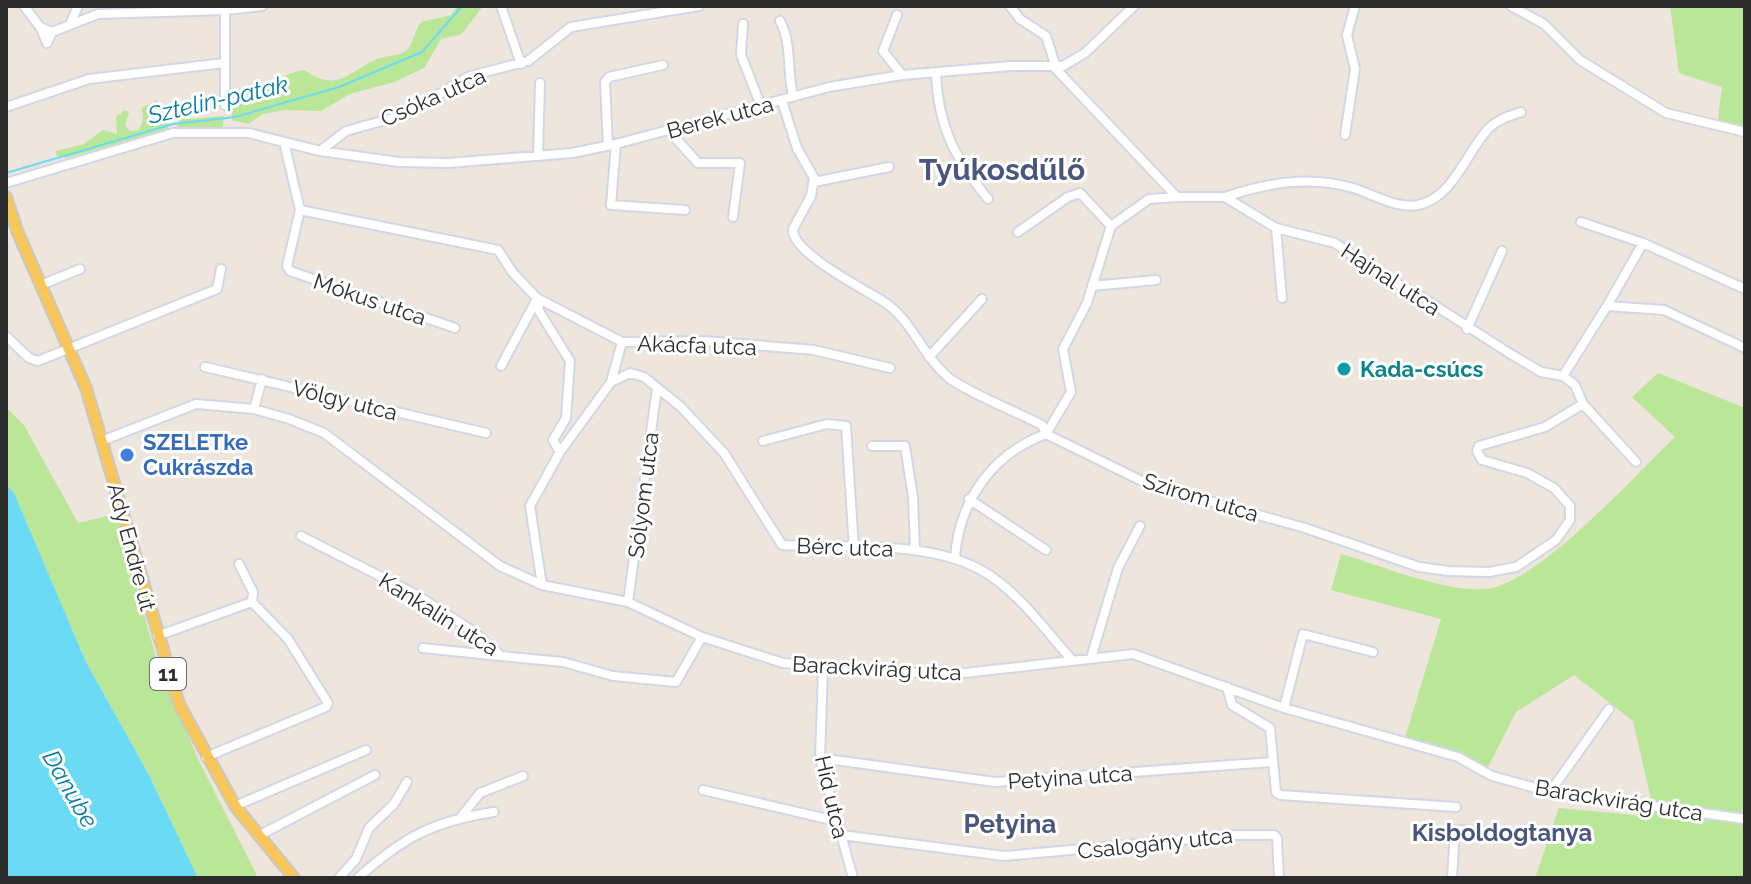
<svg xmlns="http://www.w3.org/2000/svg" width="1751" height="884" font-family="Raleway,sans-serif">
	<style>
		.green { fill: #b9e797 }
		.water { fill: #6bdbf5 }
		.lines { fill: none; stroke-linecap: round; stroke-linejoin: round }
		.stream { stroke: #6bdbf5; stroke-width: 2 }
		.minor-casing { stroke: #d2d7e5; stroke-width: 12 }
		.major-casing { stroke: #c8c8c8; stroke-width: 14 }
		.minor { stroke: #fff; stroke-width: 8 }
		.major { stroke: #f8c659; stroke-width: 10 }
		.culture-dot { fill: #0f9aa8; stroke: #fff; stroke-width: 3 }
		.shop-dot { fill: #3f7fe0; stroke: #fff; stroke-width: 3 }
		.labels { text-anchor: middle; stroke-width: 6; stroke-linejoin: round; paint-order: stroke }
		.shield { fill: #fff; stroke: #6b6b6b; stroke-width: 2 }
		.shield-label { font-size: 20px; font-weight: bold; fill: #2c2c2c }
		.street-label { font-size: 22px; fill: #2c2c2c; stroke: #fff }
		.culture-label { font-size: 22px; font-weight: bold; fill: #0d838f; stroke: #fff; text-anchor: start }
		.shop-label { font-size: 22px; font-weight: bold; fill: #366cbe; stroke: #fff; text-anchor: start }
		.water-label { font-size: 24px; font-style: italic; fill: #077ba5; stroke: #fff }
		.neighbourhood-label { font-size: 24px; font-weight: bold; fill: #49577f; stroke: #fff }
		.quarter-label { font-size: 26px; font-weight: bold; fill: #49577f; stroke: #fff }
		.district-label { font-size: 30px; font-weight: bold; fill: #49577f; stroke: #fff }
	</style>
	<rect width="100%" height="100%" fill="#eee5dd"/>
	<path class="green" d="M457,6h26l-21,28 -21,5 -17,29 -30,14 -44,12 -29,17 -35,-1 -23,4 -15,10 -16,-4 -1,-14c30,-10 43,-31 73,-36 35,23 42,3 73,-11 9,-4 21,-2 30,-9 6,-6 8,-20 14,-28l30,-7z
		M1670,6h75v124l-27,-10 4,-33 -43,-14z
		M157,100l12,29 -103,29 -10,-3v-4l28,-7 19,-14 14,4 -1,-17 9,-7 4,2 -4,13 5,6 9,-1 4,-9 -1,-13z
		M181,115l8,4 35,-3 -1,12 -42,1 -4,-3z
		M1658,373l87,35v470h-210l24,-70 86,8 6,-17 -18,-78 -59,-46 -58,37 -28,55 -83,-29 36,-119 -110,-29 10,-36c42,12 101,38 144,35 52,-4 150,-114 190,-152l-43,-40z
		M6,407l18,18 54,98 38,-9 41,147 41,98 60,119h-60l-49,-103 -63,-113 -72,-169 -8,-9z"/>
	<path class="water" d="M6,484l8,9 72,169 63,113 49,103h-192z"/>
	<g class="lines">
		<path class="stream" d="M6,173l167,-49 62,-7 104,-30 83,-35 40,-46"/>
		<g class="minor-casing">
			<path id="minor" d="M24,6l16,21 12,5 46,-18 127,-4
				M501,6l20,58
				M1010,6l10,13 26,17 10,31
				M1511,6l33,18 36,36 86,53 79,19
				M897,15l-14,36 19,24
				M780,21c12,22 7,50 13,75
				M71,22l7,-16
				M743,24l-2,31 20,51
				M41,29l6,14 5,-11
				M1054,67l123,130
				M936,73c2,54 19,85 52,126
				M782,101l15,47 17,30 -3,18 -18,33c-2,23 69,59 88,71 31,18 40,55 68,78 18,14 70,35 93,47l4,9 102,50 157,44 114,39 30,4 40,1 27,-5 40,-27 14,-20v-14l-16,-18 -27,-15 -45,-13 -5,-9 2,-5 66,-19 38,-23
				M225,105v-95l37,-4
				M6,107l83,-28 135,-16
				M669,131l29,32h42l-7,54
				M1345,135l10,-66 -8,-34 8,-29
				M284,142l16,68 -13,56 3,5 165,57
				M616,144l-5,61 74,5
				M608,146l-3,-64 4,-5 54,-12
				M320,151l26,-20 58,-16 66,-39 58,-15 43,-34 128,-21
				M538,156l2,-73
				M814,182l75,-15
				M6,183l167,-50h76l71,18 79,11 49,1 124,-10 44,-9 213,-57 73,-12 109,-9h52l22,-13 49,-47
				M1225,197c42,-14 84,-22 128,-9 20,6 43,21 65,17 35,-7 48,-52 70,-76 9,-9 21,-13 33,-17
				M300,210l198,40 15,23 24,25 85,44 83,-1 109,9 76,18
				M1581,222l62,21 102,46
				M1276,228l6,70
				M1018,232l50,-35 12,-4 31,33
				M41,285l39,-16
				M1092,286l64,-6
				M537,298l2,13 31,50 -4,57 -13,22 7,12
				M1607,306l36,-63
				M1467,329l35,-78
				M6,336l23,22 9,3 179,-72 4,-20
				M929,357l53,-58
				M501,366l36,-67
				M205,367l281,66
				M1563,376l44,-70 57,4 81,38
				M1563,376l12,9 8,19 53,58
				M611,382l11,-40
				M254,409l8,-30
				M1046,434l25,-42 -8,-43 24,-46 24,-77 38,-27 28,-2h48l51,31 59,15 42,30 40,21 92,59 32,19 22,4
				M104,440l92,-36 58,5 35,10 35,14 176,133 42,19 86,17 74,35 81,26 164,12 186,-21 151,54 174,49 34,19 58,16 195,27
				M763,441l64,-17 19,2 8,123
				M872,446h33l8,51 2,53
				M969,499l77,51
				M301,536l116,59 56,36 28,25 62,6 50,14 63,6 26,-45
				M955,558c4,-57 37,-104 91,-124
				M542,585l-12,-79 30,-54 51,-70 19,-9 14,4 37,30 43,46 58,92c61,3 146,-5 199,25 36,20 64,60 91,90
				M628,602l29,-214
				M157,636l95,-34
				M423,648l77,8
				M1091,658l27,-90 22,-42
				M823,668l-3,90 33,120
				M1227,687l5,18 38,23 6,64 4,3 176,12
				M1284,708l19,-74 70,18
				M206,757l120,-50 2,-4 -40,-64 -36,-37 1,-10 -14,-28
				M820,758l175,24 278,-20
				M703,790l133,31
				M1550,792l59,-83
				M235,806l131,-56
				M461,817l19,-24 43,-17
				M841,835l163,21 230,-21h40l3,3 2,40
				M258,836l117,-61
				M339,878l17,-19 13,-31 25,-24 13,-22
				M358,878c45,-41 76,-57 136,-66
				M1452,878l3,-48 83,4"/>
		</g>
		<g class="major-casing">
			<path id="major" d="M6,197l12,36 68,155 93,316 56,102 59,72"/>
		</g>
		<use href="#minor" class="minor"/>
		<use href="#major" class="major"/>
	</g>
	<circle class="culture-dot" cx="1344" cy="369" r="8"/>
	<circle class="shop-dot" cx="127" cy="455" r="8"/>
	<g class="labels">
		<rect class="shield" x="150" y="658" width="36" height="32" rx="6"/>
		<g class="shield-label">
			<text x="168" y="681">11</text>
		</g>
		<g class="street-label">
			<text transform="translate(433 97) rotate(-24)" y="8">Csóka utca</text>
			<text transform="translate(720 117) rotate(-15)" y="8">Berek utca</text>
			<text transform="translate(1391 279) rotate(33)" y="8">Hajnal utca</text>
			<text transform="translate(370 299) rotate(19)" y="8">Mókus utca</text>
			<text transform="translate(697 345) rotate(2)" y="8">Akácfa utca</text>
			<text transform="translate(345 400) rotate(14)" y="8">Völgy utca</text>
			<text transform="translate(643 495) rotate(-83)" y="8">Sólyom utca</text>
			<text transform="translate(1201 497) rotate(17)" y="8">Szirom utca</text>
			<text transform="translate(132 547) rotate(75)" y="8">Ady Endre út</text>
			<text transform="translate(845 547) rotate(2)" y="8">Bérc utca</text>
			<text transform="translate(439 614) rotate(32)" y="8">Kankalin utca</text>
			<text transform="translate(877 668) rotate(3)" y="8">Barackvirág utca</text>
			<text transform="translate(1070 777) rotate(-4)" y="8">Petyina utca</text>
			<text transform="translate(832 797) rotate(77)" y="8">Híd utca</text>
			<text transform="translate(1619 800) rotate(9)" y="8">Barackvirág utca</text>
			<text transform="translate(1155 843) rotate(-6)" y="8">Csalogány utca</text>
		</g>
		<g class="culture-label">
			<text x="1360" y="377">Kada-csúcs</text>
		</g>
		<g class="shop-label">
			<text x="143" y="450">SZELETke<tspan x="143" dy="25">Cukrászda</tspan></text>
		</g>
		<g class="water-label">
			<text transform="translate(218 100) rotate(-13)" y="8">Sztelin-patak</text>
			<text transform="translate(70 789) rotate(60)" y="8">Danube</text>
		</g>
		<g class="neighbourhood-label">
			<text x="1502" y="841">Kisboldogtanya</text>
		</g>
		<g class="quarter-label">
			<text x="1010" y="833">Petyina</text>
		</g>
		<g class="district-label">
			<text x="1002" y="180">Tyúkosdűlő</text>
		</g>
	</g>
	<rect width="1751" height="884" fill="none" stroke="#2c2c2c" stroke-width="16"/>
</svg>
